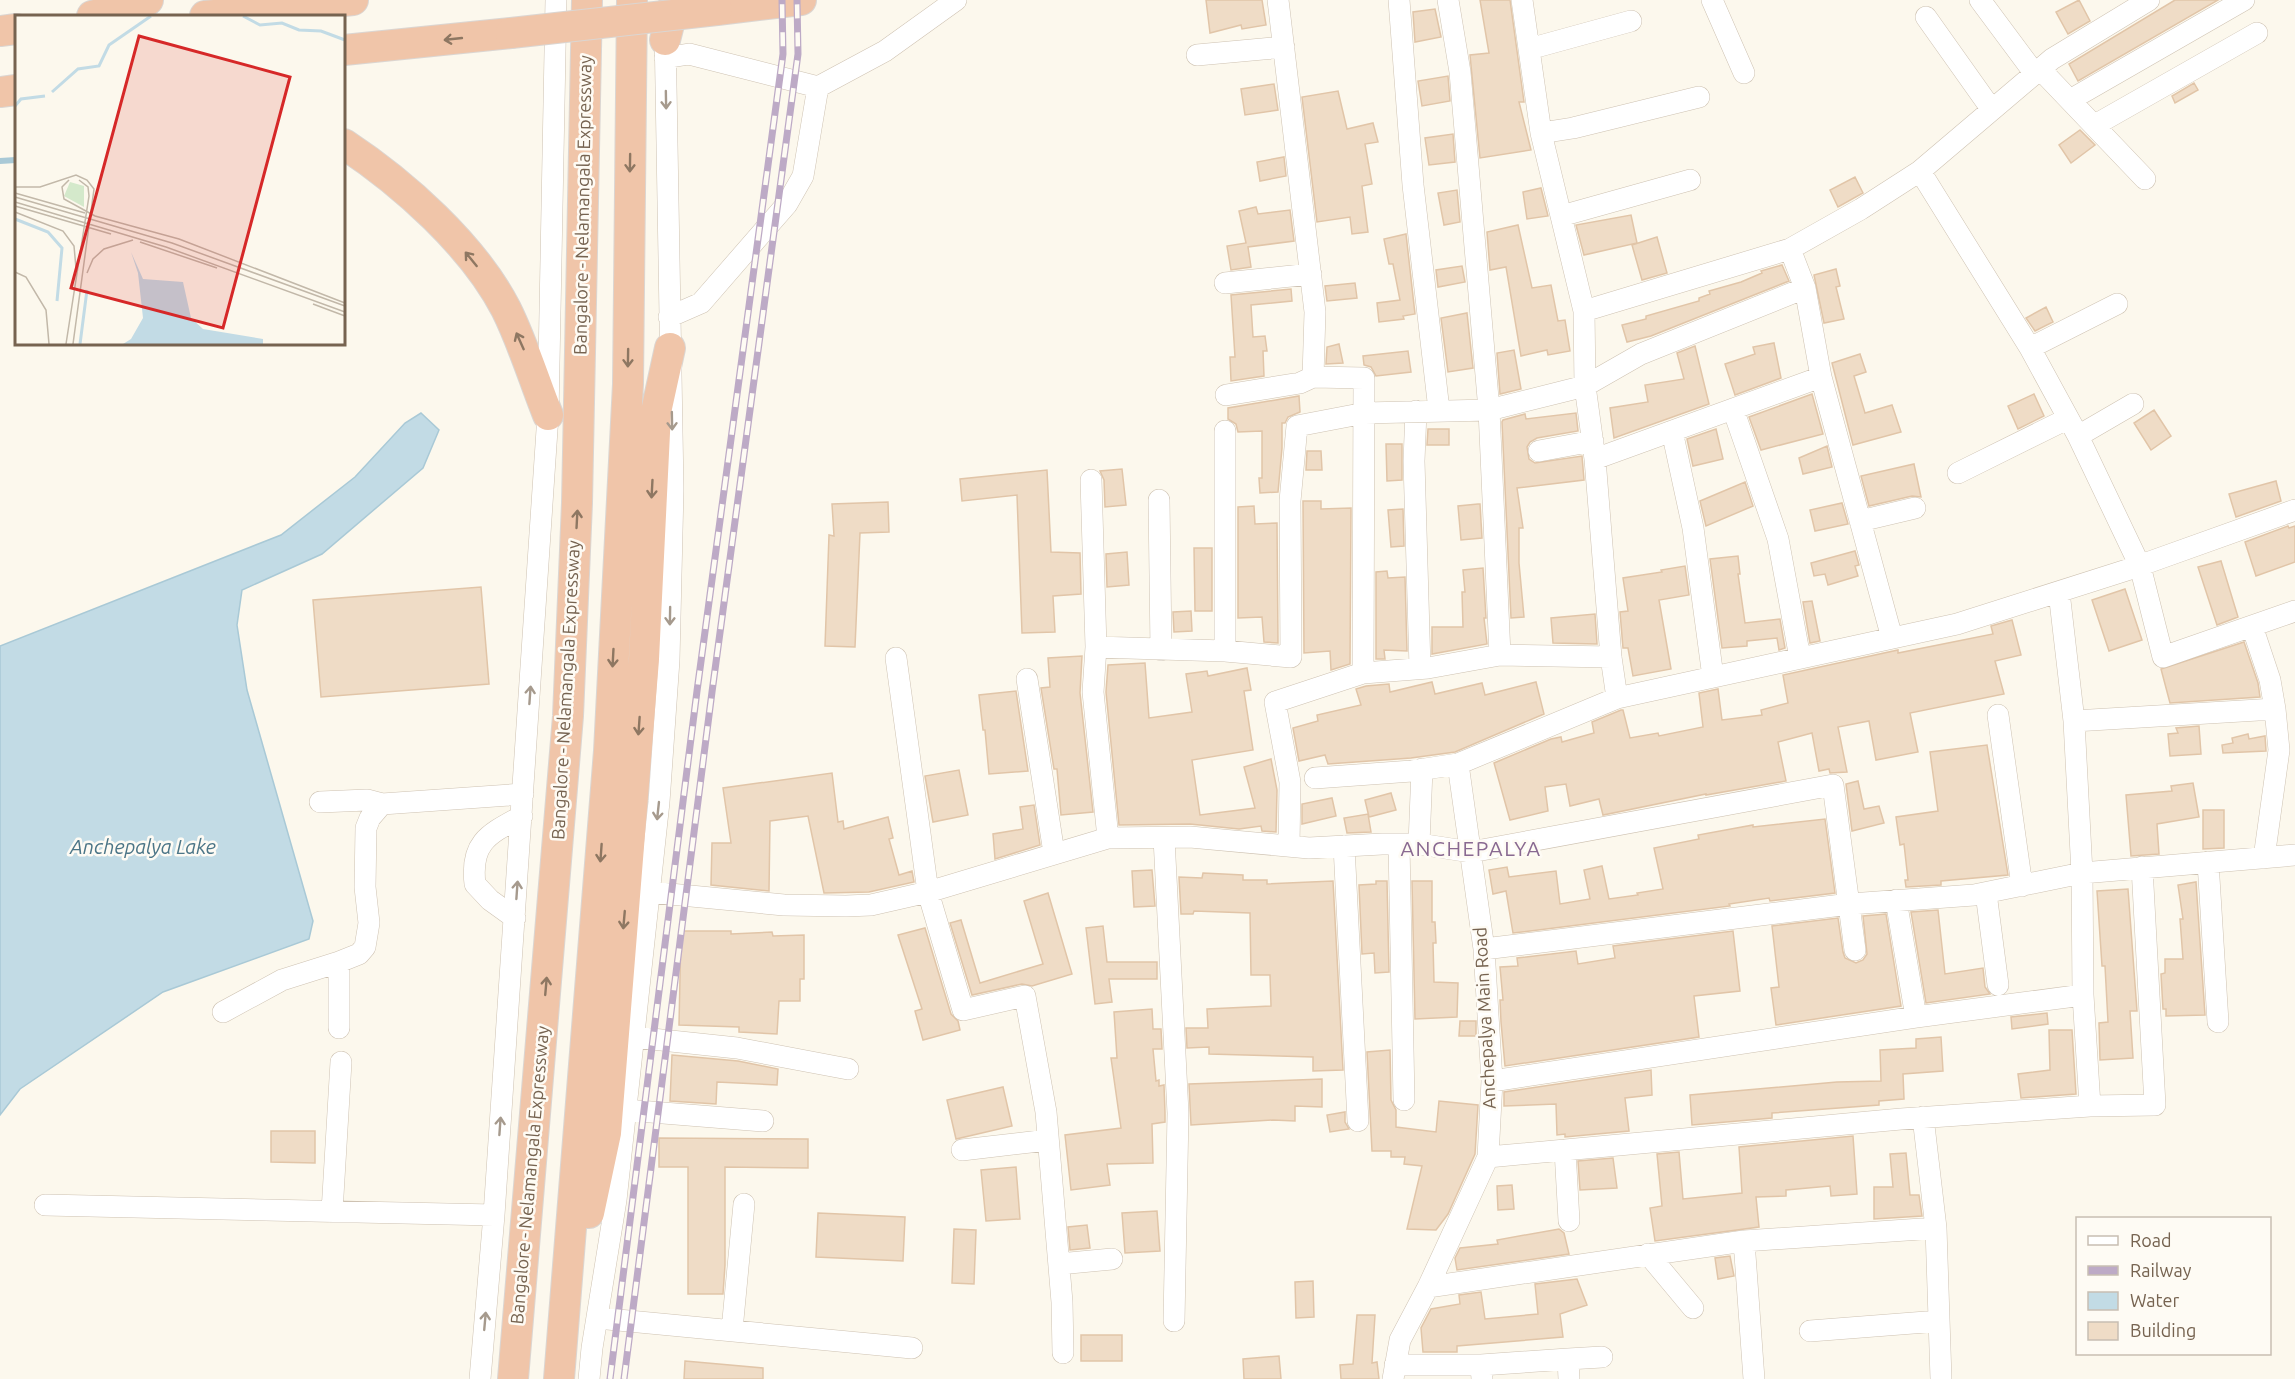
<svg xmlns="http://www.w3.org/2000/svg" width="2295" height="1379" font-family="Ubuntu,sans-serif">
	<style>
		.water { fill: #c2dbe5; stroke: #a9c9d6; stroke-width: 1.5 }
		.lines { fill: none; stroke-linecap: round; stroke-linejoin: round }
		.stream { stroke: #a9c9d6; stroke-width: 6 }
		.building { fill: #efdcc6; stroke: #e1c5a8; stroke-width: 1.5 }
		.minor-casing { stroke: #cec2b2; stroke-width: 22 }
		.highway-casing { stroke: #dbd6d2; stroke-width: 32 }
		.minor { stroke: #fff; stroke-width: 21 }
		.highway { stroke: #f0c5a9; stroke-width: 30 }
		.rail-casing { stroke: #bdaac6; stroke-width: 7 }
		.rail { stroke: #fefbf4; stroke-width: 4.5; stroke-dasharray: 14; stroke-linecap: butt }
		.highway-bridge-casing { stroke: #dbd6d2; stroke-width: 32; stroke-linecap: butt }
		.highway-bridge { stroke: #f0c5a9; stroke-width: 30 }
		.oneway { stroke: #8e7762 }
		.oneway2 { stroke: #a69a8d }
		.labels { text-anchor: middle; stroke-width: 5; stroke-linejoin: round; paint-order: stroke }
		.street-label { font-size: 18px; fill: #766350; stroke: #fefbf4 }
		.water-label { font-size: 20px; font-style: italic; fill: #4b7587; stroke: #fefbf4 }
		.quarter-label { font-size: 21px; letter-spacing: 1.5px; fill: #896991; stroke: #fefbf4 }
		.inset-river { fill: none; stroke: #c2dbe5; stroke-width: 3 }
		.inset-road { fill: none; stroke: #c2b8a9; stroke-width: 1.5 }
		.view { fill: #d62828; fill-opacity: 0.15; stroke: #d62828; stroke-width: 3 }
		.inset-edge { fill: none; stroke: #766350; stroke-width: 3 }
	</style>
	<rect width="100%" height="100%" fill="#fcf8ed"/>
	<path class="water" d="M421,413l18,17 -16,38 -101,86 -80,36 -5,35 10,65 66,231 -4,18 -146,53 -143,97 -20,26v-469l281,-111 74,-58 50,-54z"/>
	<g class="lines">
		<path class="stream" d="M0,161l16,-1"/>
	</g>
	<path class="building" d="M1206,0h56l4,25 -24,4 -1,-4 -31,8z
		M1480,0h30l14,102h-5l12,48 -51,8 -10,-103 19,-2z
		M2079,0l11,21 -22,13 -12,-22z
		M2175,0h43l-140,81 -9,-17z
		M1435,9l6,28 -26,5 -2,-30z
		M1448,76l2,25 -28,5 -4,-25z
		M2194,83l4,7 -23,13 -3,-7z
		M1274,84l4,26 -33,5 -4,-26z
		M1338,91l9,38 26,-6 5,19 -13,2 7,40 -10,2 6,46 -16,2 -2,-17 -33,5 -15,-125z
		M2080,130l15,15 -24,18 -12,-18z
		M1453,134l2,28 -26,3 -4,-27z
		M1284,157l2,19 -26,5 -3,-19z
		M1855,177l8,16 -25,14 -8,-17z
		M1541,188l7,28 -21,3 -4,-27z
		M1457,190l3,32 -16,3 -6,-32z
		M1256,207l2,7 32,-4 4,31 -46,6 3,20 -20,3 -4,-24 19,-3 -7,-32z
		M1631,215l6,28 -53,12 -8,-30z
		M1518,225l14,63 19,-3 7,36 7,-1 5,31 -22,4 -1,-5 -26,6 -15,-89 -16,3 -3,-38z
		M1406,234l9,80 -12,2 1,3 -25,3 -2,-19 23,-3 -7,-36h-4l-5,-25z
		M1657,237l10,36 -25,7 -10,-35z
		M1782,265l7,16 -138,55 -24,6 -5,-17 24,-6v-3l53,-15v-3l11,-4 -1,-3 32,-9 21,-9 -1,-2z
		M1462,266l3,16 -27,5 -2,-17z
		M1836,269l4,17 -4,1 8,32 -20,4 -10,-48z
		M1355,283l2,15 -30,3 -2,-15z
		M1291,289l1,12 -41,4 2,32 12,-1 2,15h-4l1,25 -33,5 -1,-24h5l-4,-62z
		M2046,307l7,15 -18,9 -9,-13z
		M1467,313l6,55 -25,4 -7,-54z
		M1774,343l7,35 -46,17 -10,-31 30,-10 -2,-7z
		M1339,344l4,19 -17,1 1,-17z
		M1695,346l14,58 -95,34 -4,-30 38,-6 -3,-17 39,-6 -7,-26z
		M1514,350l7,39 -21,5 -3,-41z
		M1408,351l3,21 -35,4 -5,-9 -7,-2 -1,-9z
		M1860,354l6,18 -12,4 11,37 27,-8 9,27 -48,13 -21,-82z
		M1812,394l11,40 -62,16 -12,-33z
		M2034,394l10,22 -26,13 -10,-23z
		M1299,396l1,16 -12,5 -3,6h-3v25l-4,44 -18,1 -1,-15h3v-47l-24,1 -2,-8 -8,-5v-11z
		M2154,410l17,26 -20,14 -17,-27z
		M1576,413l2,18 -41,7 -7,4 -3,5 2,12 6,4 47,-7 2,24 -67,8 6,40h-4v35l5,54 -13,1 -9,-196 1,-2 22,-6 1,5z
		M1428,429h21v16h-22z
		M1716,429l7,30 -30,7 -6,-27z
		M1386,444h16v36l-15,1z
		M1827,446l5,21 -29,7 -4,-16z
		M1307,451h14l1,19h-16z
		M1914,464l7,33 -9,-1 -43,10 -8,-30z
		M1122,469l4,36 -21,2 -1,-27 -4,-9z
		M1047,470l4,82 29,1 1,41 -28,2 2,36 -33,1 -5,-138 -55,6 -2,-22z
		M2276,481l5,20 -45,16 -7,-23z
		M1745,482l8,24 -47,20 -6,-25z
		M1303,501h18v8l30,-1 -1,156 -19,6 -1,-19 -26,2z
		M888,502l1,30 -29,1 -5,114 -30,-1 4,-111 5,1 -2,-32z
		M1842,503l6,21 -33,7 -5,-21z
		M1478,504h2l2,34 -21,2 -3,-34z
		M1254,506l1,18 22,-1 1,120 -14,-1 -2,-25 -24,1v-111z
		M1403,509l1,37 -13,1 -3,-37z
		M2288,526l1,2 6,-2v36l-39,14 -11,-34z
		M1194,548h18v63h-17z
		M1855,551l4,14 -4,1 3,10 -30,9 -3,-11 -11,2 -3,-13z
		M1127,552l2,33 -22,2 -1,-33z
		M1738,556l2,18h-2l7,49 35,-4 5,29 -6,2 -2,-12 -30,3v5l-25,2 -12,-89z
		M2221,561l17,56 -21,8 -19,-58z
		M1685,566l4,29 -30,5 12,69 -38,7 -5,-28h-5l-3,-36 8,-1 -5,-33 39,-6 -1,-2z
		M1483,568l3,50h-2l3,26 -55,10v-27h31l-1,-35h3l-2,-22z
		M1387,571l1,7 17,-1 2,74 -23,-1 1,9h-9v-87z
		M481,587l8,97 -168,13 -8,-97z
		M2125,589l17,51 -33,11 -17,-51z
		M1812,601l8,40 -10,2 -7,-41z
		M1191,611l1,20 -18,1 -1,-20z
		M1595,614l2,30 -44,-1 -2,-25z
		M2012,620l9,35 -26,6 9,33 -94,19 8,39 -42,8 -7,-39 -31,6 9,45 -17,1 -1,-4 -10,2 -7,-38 -34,9 8,39 -80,14v-1l-103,21 -4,-16 -29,7 -4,-22 -21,3 3,24 -38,9 -16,-57 57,-24 10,-2 1,5 32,-9 -2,-11 29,-12h2l7,28 28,-5 1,3 44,-9 -4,-34 19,-4 4,31 40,-5 -1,-5 27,-7 -5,-28 115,-25v3l95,-19 -2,-8z
		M2244,642l14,41 2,14 -90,6 -9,-34z
		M1082,656l-2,37 13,119 -32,3 -4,-46h-3l-13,-81 9,-1 -2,-29z
		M1145,663l4,55 43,-6 -6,-38 21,-3 1,5 39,-8 4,22 -7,1 9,59 -61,10 8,55 55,-7 -11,-41 27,-8 6,31 -1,42 -14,-1 -1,-5 -22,3 -49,-5 -71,1 -13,-133 2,-27z
		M1432,682l3,12 47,-11 3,12 51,-13 8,32 -89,38 -44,6 -83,6 -3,-9 -26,6 -6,-33 25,-7 -1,-6 44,-10 -5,-16 10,-3 23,-2 1,8z
		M1016,691l12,80 -39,3 -4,-44h-2l-4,-35z
		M2199,726l2,28 -31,2 -2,-22 10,-1 -2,-5z
		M2248,734l1,5 16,-3 1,15 -43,2 -1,-8 11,-2 -1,-5z
		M1987,745l21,130 -67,6v4l-35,2 -1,-7h3l-4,-36 -4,1 -4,-28 42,-6 -8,-59z
		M959,770l9,45 -35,7 -8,-46z
		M832,773l6,49 5,-1 1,8 44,-12 5,21 -4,1 10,36 13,-4 2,11 -45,10 -45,1 -16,-77 -38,5 -1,70 -58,-6 1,-42h19l-8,-55z
		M1858,781l6,28 15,-3 5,17 -32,8 -6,-47z
		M2193,783l6,34 -42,7 2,30 -28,2 -5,-61 46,-4 -1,-5z
		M1391,793l5,17 -27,7 -4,-17z
		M1332,798l4,18 -34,8v-20z
		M1034,805l6,40 -45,14 -2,-25 30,-5 -3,-22z
		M2203,810h21v38l-21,1z
		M1368,814l3,18 -24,1 -3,-15z
		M1825,819l10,74 -65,8 -1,-3 -40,6 1,2 -217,27 -7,-42 -13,3 -4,-24 18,-3 2,10 47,-6 4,33 30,-5 -6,-29 18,-4 7,33 29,-4 -1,-2 26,-4 -9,-41 45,-9 -1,-4 55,-10v2z
		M1152,870l3,36 -21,1 -2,-36z
		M1203,873l40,2v5h24v4l66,-3 10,189 -30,1v-14l-104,-3v-7l-22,1 -1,-20h22l-1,-19 64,-3 -1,-31h-19l-1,-62 -56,-2 -1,3h-12l-2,-37 23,1z
		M1376,881h11l2,91 -14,1 -1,-20 -12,1 -3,-69 17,-1z
		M1412,881h20v41h3l1,21h-3l1,39 24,1 -1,34 -42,2z
		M2196,882l9,133 -39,1v-7h-3l-2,-35 4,-1v-14h18l-3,-40h3l-5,-34z
		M2128,889l9,122h-7l3,47 -33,2 -1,-37 9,-1 -3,-56h-3l-5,-75z
		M1048,893l24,81 -40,12 -10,-2 -50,11 -22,-72 11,-3 19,63 63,-19 -19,-63z
		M1938,910l7,64 38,-6 2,19 5,7 -64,9 -15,-91z
		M1886,914l15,92 -125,19 -5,-37 8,-1 -7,-61 66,-8 5,34 2,6 11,5 7,-3 4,-6 -4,-38z
		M1103,926l4,36h50v17h-48l3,23 -17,2 -9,-76z
		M925,928l26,86 7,7 2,9 -37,10 -8,-29 7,-2 -24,-74z
		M681,931h50v3l41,-2 1,4 31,-1v44h-4v22h-21l-2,33 -38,-2v-5l-60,-2z
		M1733,931l7,60 -46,5 5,41 -194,29 -4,-44 -1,-22h3l-3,-33 18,-1 -1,-8 59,-7 2,13 37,-6 -2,-12z
		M1152,1009l1,20h8l1,20h-9l3,32 3,-1v6l5,-1 1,28v9l-13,2 1,39 -46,1 3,21 -39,5 -6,-55 56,-7 -10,-70h6l-3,-46z
		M2047,1013l1,11 -36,5 -1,-12z
		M1460,1021h16v15h-17z
		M2049,1030h23l4,64 -55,4 -3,-24 32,-4z
		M1941,1037l2,34 -40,3 1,25 -25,2v4l-107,8v5l-80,7 -2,-30 147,-13 44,-1 -1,-31 36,-2v-9z
		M1390,1050l1,50 5,10v17l40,5 3,-31 39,4 -3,49 -27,60 -12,16 -29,-1 15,-63 -18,-2 1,-7h-14v-6h-19l-5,-99z
		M672,1055l66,6 40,8 -1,16 -60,-3 -1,22 -46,-3z
		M1651,1070l1,25 -27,3 4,33 -64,6v-3l-8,1 -1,-31 -52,2v-14z
		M1322,1079v28l-27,-1v15l-22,-1 -82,5 -2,-41z
		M1003,1087l9,39 -56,13 -9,-39z
		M1345,1112v10l4,7 -19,3 -3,-17z
		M271,1131h44v32l-44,-1z
		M1853,1136l4,58 -26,2 -1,-10 -44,4v6l-30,1 3,30 -104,14 -5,-33 12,-2 -5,-52 22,-2 4,47 59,-6 -3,-46z
		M659,1138l149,1v29l-83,-1v98l-2,29h-35v-127h-29z
		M1906,1153l4,42h9l3,21 -48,3v-32h19l-3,-33z
		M1613,1158l4,30 -37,2 -2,-29z
		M1016,1167l4,52 -34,2 -5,-51z
		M1512,1185l2,24 -16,1 -1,-24z
		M1157,1211l3,40 -35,2 -3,-40z
		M818,1213l87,4 -2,44 -87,-4z
		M1087,1225l3,23 -20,2 -2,-23z
		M954,1229l22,1 -2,54 -22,-1z
		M1559,1229l5,4 5,21 -112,16 -2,-12 5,-10 38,-4 -1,-4z
		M1730,1256l4,20 -16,3 -3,-21z
		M1577,1279l10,26 -27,9 3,23 -106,9v6h-34l-2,-24 10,-19 29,-5 -1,-9 22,-3 4,27 53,-5 -3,-30z
		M1313,1281l1,36 -18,1 -1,-36z
		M1357,1315h18l-3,48 5,-1 2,17h-38l-1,-14 13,-1z
		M1081,1335h41v26h-41z
		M1279,1356l2,23h-37l-1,-20z
		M685,1361l78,7v11h-79z"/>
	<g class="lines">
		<g class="minor-casing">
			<path id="minor" d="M1278,0l37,312 -2,65
				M1399,0l14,185 26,225
				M1448,0l12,72 29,338 11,245
				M1712,0l32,73
				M1980,0l55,74
				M1926,17l66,93
				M1529,49l102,-28
				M1197,55l87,-8
				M665,58l24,-4 129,33 67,-36 71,-51
				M2040,69l105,110
				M2070,100l174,-100
				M2095,125l162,-92
				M1541,133l32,-5 126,-31
				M1920,171l110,177 48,88 62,130 23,91 132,-46
				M1561,216l129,-36
				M1790,249l15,39 16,89 71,261
				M1225,283l86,-9
				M1584,311l206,-62 71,-40 59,-38 132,-112 97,-59
				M669,317l32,-14 86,-99 16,-28 15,-89
				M2030,348l87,-44
				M1226,395l74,-12 13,-6 51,1 -1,295
				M1733,409l45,130 22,119
				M1416,411l-2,50 6,207
				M1672,431l21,97 20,149
				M2078,436l55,-32
				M1539,451l54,-10
				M1595,459l226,-82
				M1958,473l109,-54
				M1091,480l5,167 -3,45 15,146
				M1159,500l2,150
				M1860,521l55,-13
				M1096,647l129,4 66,6 -1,-156 7,-75 68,-13 124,-3 96,-24 56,-32 164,-66
				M1225,651v-220
				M896,658l32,234 35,118 62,-14 21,116 16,190 1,51
				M1027,679l27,174
				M1617,698l340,-74 173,-55 165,-59
				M1998,715l24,171
				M2074,721l201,-12 -5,-29 -18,-54
				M1315,778l97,-7 46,-7
				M320,802l47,-2 15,4 141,-10
				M1164,838l14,275 -4,208
				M1399,844l5,256
				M1419,844l3,-75
				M1289,846l1,-64 -15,-80 88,-29 65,-5 72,-13 111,2
				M1344,846l14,275
				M2264,858l15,-108 -4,-41
				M2208,862l10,160
				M649,892l135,13 62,1 25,-1 57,-13 180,-54 82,-1 119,11 73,-4h37l52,8 362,-67 22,165
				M1986,893l12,92
				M1896,900l20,117
				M515,918l-25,-18 -15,-16c-5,-42 14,-50 47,-68
				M1484,949l366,-45 124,-9 108,-22 213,-18
				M339,962v66
				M223,1012l59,-32 57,-18 20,-8 6,-7 4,-24 -4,-36 1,-59 4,-10 12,-14
				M633,1037l104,11 111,21
				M1492,1081l424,-64 167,-22
				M2090,1106l65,-1 -13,-238
				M626,1110l137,11
				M1923,1117l13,111 5,151
				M962,1150l86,-10
				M1565,1150l4,71
				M1488,1157l413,-38 189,-13 -7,-111 -1,-122 -8,-152 -15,-129
				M45,1205l449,10
				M332,1212l9,-150
				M1744,1241l10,138
				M1648,1254l45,54
				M1059,1264l53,-5
				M1428,1287l316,-46 192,-13
				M597,1318l315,30
				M732,1330l12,-126
				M1810,1331l129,-10
				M1568,1359l34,-2
				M1395,1365h86
				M480,1379l14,-164 54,-800 8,-415
				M589,1379l3,-31 24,-148 43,-398 10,-142 4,-171 -8,-461
				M1393,1379l7,-39 28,-53 60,-130 4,-76 -8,-132 -26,-185 159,-66 -6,-41 -16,-198 -10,-73 -1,-75 -43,-178 -19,-133
				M1482,1379l-1,-14 87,-6 1,20"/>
		</g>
		<g class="highway-casing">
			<path id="highway" d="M717,10l84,-10
				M92,16l56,-16
				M205,16l148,-16
				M0,31l16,-2
				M665,40l10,-40
				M344,50l167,-17
				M0,92l16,-2
				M344,144c59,39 129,101 162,165 17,34 28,71 42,106
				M589,1213l17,-80 38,-474 12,-247 14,-64
				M513,1379l55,-663 9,-213 10,-503
				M559,1379l50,-628 19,-367 4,-384"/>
		</g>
		<use href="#minor" class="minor"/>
		<use href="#highway" class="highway"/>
		<g class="rail-casing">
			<path id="rail" d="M610,1379l87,-688 86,-637 -1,-54
				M624,1379l88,-687 86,-638 -1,-54"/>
		</g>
		<use href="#rail" class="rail"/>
		<g class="highway-bridge-casing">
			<path id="highway-bridge" d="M511,33l206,-23"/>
		</g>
		<use href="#highway-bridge" class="highway-bridge"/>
	</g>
	<defs><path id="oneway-shaft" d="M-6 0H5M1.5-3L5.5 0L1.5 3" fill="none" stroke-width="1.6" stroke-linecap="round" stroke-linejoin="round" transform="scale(1.5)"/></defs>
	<g class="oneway">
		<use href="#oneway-shaft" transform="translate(453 39) rotate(174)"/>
		<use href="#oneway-shaft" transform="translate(630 163) rotate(91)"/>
		<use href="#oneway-shaft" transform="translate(471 259) rotate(-129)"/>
		<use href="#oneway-shaft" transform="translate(520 341) rotate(-114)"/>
		<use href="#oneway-shaft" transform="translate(628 358) rotate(91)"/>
		<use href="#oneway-shaft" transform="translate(652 489) rotate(93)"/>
		<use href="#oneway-shaft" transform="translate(577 519) rotate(-87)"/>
		<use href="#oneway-shaft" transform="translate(613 658) rotate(93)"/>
		<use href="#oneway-shaft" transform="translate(639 726) rotate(94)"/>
		<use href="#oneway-shaft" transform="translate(601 853) rotate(94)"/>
		<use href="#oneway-shaft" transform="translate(624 920) rotate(95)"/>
		<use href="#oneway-shaft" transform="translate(546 986) rotate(-85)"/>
	</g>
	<g class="oneway2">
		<use href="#oneway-shaft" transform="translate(666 100) rotate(89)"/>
		<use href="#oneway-shaft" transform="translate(672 421) rotate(89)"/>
		<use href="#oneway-shaft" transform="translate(670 616) rotate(91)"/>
		<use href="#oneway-shaft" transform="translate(530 695) rotate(-86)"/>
		<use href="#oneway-shaft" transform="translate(658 811) rotate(96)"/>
		<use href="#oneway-shaft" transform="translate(517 890) rotate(-86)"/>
		<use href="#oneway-shaft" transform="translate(500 1126) rotate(-86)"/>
		<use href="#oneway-shaft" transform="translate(485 1321) rotate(-85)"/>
	</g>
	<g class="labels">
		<g class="street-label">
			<text transform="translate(583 205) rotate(-89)" y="6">Bangalore - Nelamangala Expressway</text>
			<text transform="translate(566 690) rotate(-87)" y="6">Bangalore - Nelamangala Expressway</text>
			<text transform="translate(1485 1018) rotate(-93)" y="6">Anchepalya Main Road</text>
			<text transform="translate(530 1175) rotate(-85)" y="6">Bangalore - Nelamangala Expressway</text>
		</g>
		<g class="water-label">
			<text x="143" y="854">Anchepalya Lake</text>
		</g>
		<g class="quarter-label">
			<text x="1471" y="856">ANCHEPALYA</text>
		</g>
	</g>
	<g transform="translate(15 15)">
		<rect width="330" height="330" fill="#fcf8ed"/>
		<path d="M55,167l14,4v21l-20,-11z" fill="#d4e9cb"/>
		<path d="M116,237l12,27 40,3 8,36 12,11 60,10v5h-140l8,-5 12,-21 -5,-45z" fill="#c2dbe5"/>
		<path class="inset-river" d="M228,1l17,9 22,-2 17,7 22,1 24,9M37,77l26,-23 21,-3 10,-21 42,-29M0,91l6,-7 24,-3M0,204l33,13 14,16 -5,53M65,329l7,-54"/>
		<path class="inset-road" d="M54,165l-7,7 2,12 31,17M0,172h25l36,-12 11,5 7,9 -21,155M0,178l70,20M0,182l157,46 173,63M0,187l151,45 179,65M0,191l96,28M0,197l48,19 11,15 2,22M80,201l84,23 166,64M125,227l77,26M0,257l11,5 20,33 3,34M72,258l6,-14 11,-10 29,-9M298,289l32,12M51,329l23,-148 -1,-9 -9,-7"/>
		<path class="view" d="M124,21l151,41 -67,251 -152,-40z"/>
		<rect width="330" height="330" class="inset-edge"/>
	</g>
	<rect x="2076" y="1217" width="195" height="138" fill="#fefbf4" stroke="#c8beb2" stroke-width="1.5"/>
	<rect x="2088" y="1236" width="30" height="9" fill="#ffffff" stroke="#c8beb2" stroke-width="1.5"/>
	<text x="2130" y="1247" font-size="18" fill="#766350">Road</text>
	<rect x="2088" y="1266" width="30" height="9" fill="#bdaac6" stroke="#c8beb2" stroke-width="1.5"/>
	<text x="2130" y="1277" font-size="18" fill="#766350">Railway</text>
	<rect x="2088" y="1292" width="30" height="18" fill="#c2dbe5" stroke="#c8beb2" stroke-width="1.5"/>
	<text x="2130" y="1307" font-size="18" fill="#766350">Water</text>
	<rect x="2088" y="1322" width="30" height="18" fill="#efdcc6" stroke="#c8beb2" stroke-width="1.5"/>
	<text x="2130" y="1337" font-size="18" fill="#766350">Building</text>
</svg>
